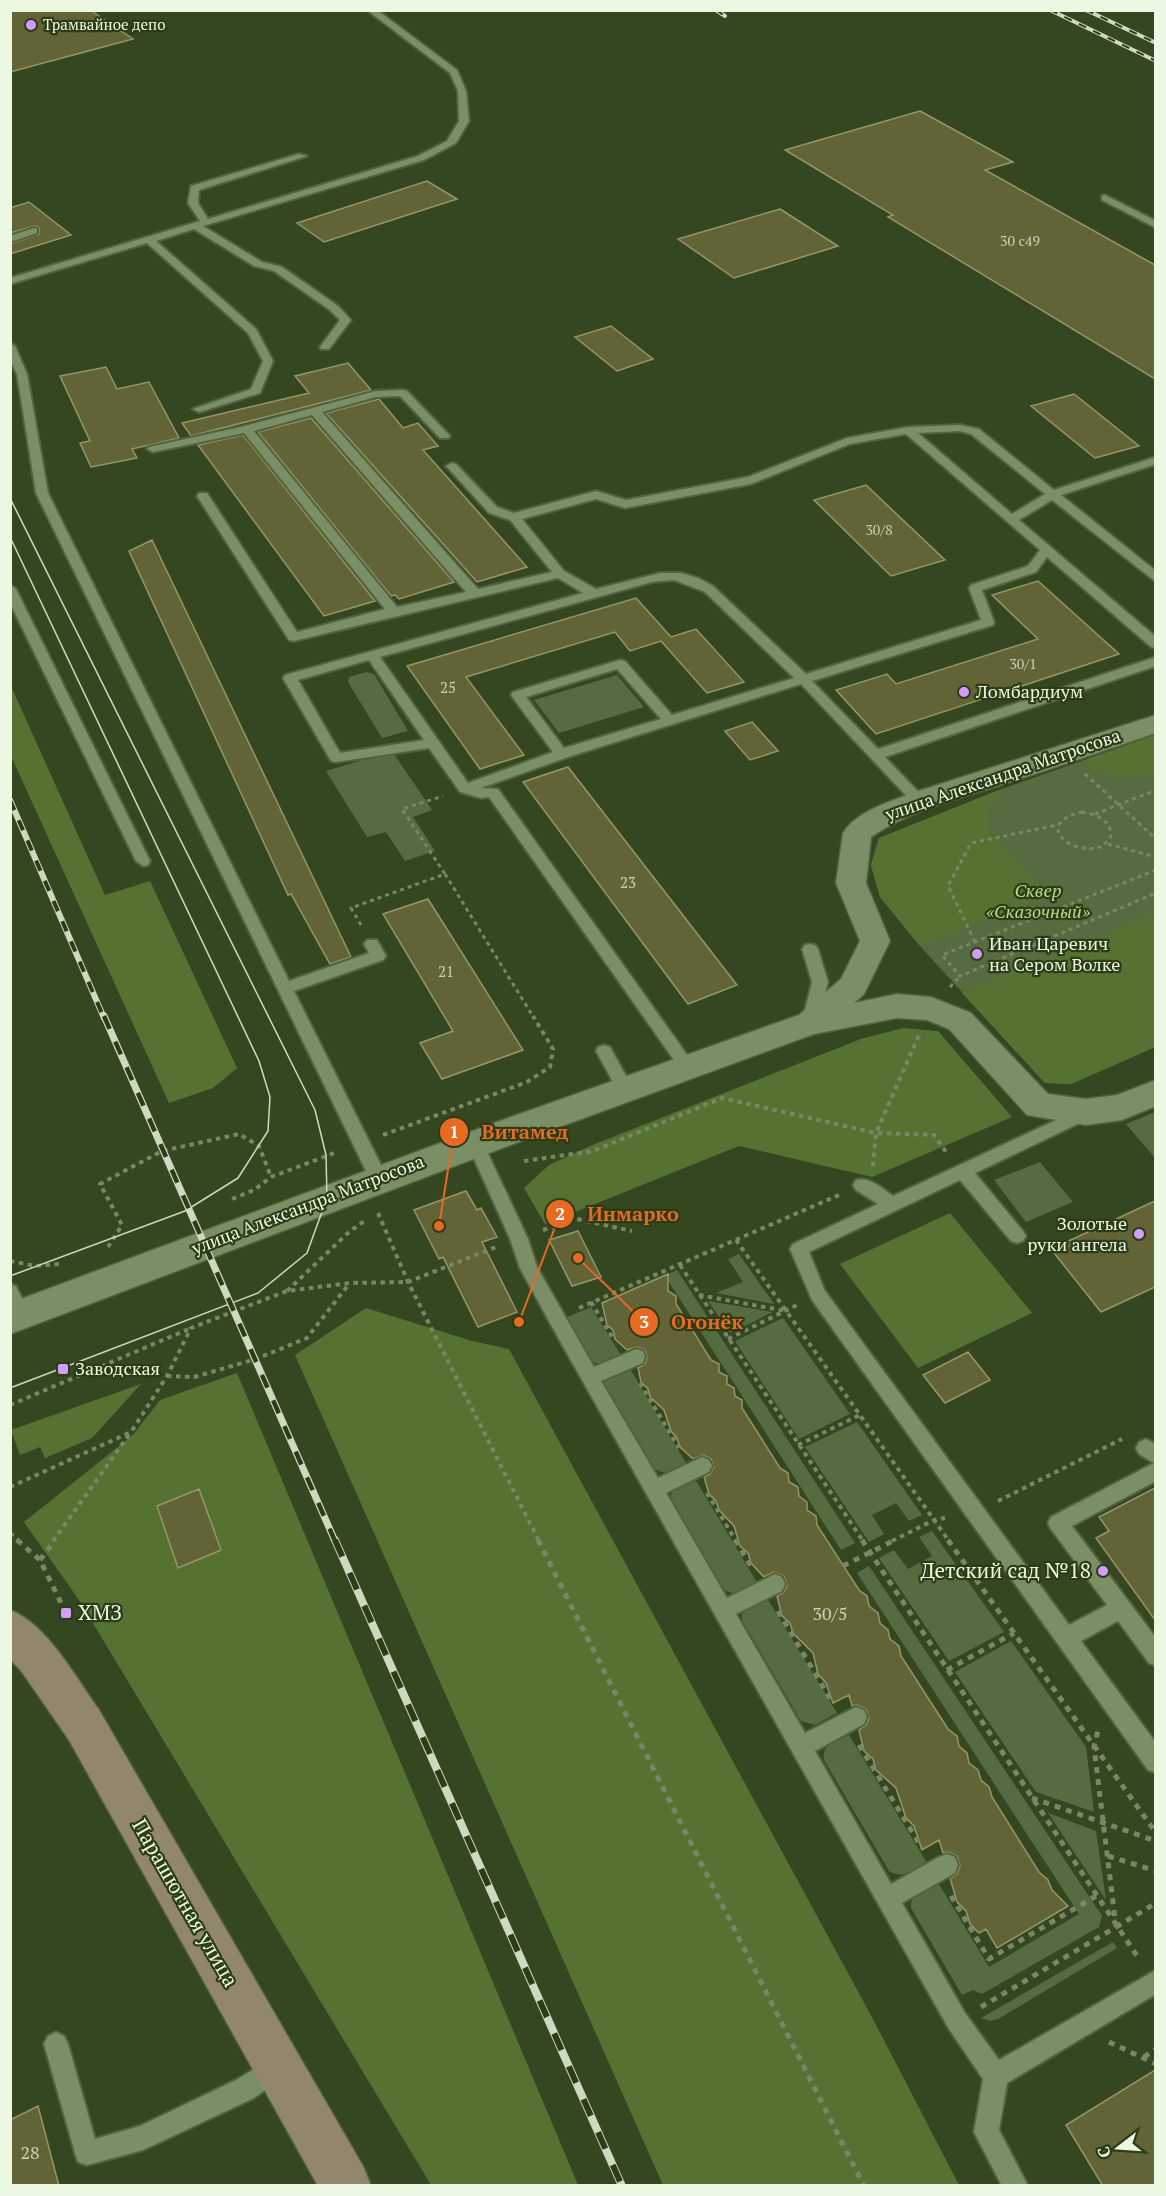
<svg xmlns="http://www.w3.org/2000/svg" width="1166" height="2196" font-family="'PT Serif',serif">
	<style>
		.green { fill: #576b41 }
		.forest { fill: #567233 }
		.building { fill: #626336; stroke: #959768; stroke-width: 1.5 }
		.lines { fill: none; stroke-linecap: round; stroke-linejoin: round }
		.lane-casing { stroke: #52623e; stroke-width: 4 }
		.street-casing { stroke: #52623e; stroke-width: 3 }
		.secondary-casing { stroke: #52623e; stroke-width: 3 }
		.path-far2 { stroke: #788766; stroke-width: 3; stroke-dasharray: 4 4; stroke-linecap: butt }
		.path-far1 { stroke: #788766; stroke-width: 4; stroke-dasharray: 4.5 4.5; stroke-linecap: butt }
		.path { stroke: #788766; stroke-width: 5; stroke-dasharray: 6 6; stroke-linecap: butt }
		.lane { fill: #7b8f66; fill-rule: evenodd }
		.street { fill: #7b8f66; fill-rule: evenodd }
		.secondary { fill: #92866e; fill-rule: evenodd }
		.tram { stroke: #cddac1; stroke-width: 1.5 }
		.rail-far3-casing { stroke: #cddac1; stroke-width: 4 }
		.rail-far2-casing { stroke: #cddac1; stroke-width: 6 }
		.rail-far1-casing { stroke: #cddac1; stroke-width: 7 }
		.rail-casing { stroke: #cddac1; stroke-width: 8 }
		.rail-far3 { stroke: #2b3c16; stroke-width: 2; stroke-dasharray: 8; stroke-linecap: butt }
		.rail-far2 { stroke: #2b3c16; stroke-width: 4; stroke-dasharray: 11; stroke-linecap: butt }
		.rail-far1 { stroke: #2b3c16; stroke-width: 4.5; stroke-dasharray: 14; stroke-linecap: butt }
		.rail { stroke: #2b3c16; stroke-width: 6; stroke-dasharray: 18; stroke-linecap: butt }
		.poi-dot { fill: #d39cfd; stroke: #2b3c16; stroke-width: 2 }
		.labels { text-anchor: middle; stroke-width: 4.5; stroke-linejoin: round; paint-order: stroke }
		.far-number-label { font-size: 14px; fill: #cad3b6 }
		.far-poi-label { font-size: 15px; fill: #ecf8e1; stroke: #2b3c16; text-anchor: start }
		.number-label { font-size: 15px; fill: #cad3b6 }
		.poi-label { font-size: 18px; fill: #ecf8e1; stroke: #2b3c16; text-anchor: start }
		.street-label { font-size: 18px; fill: #ecf8e1; stroke: #2b3c16 }
		.park-label { font-size: 18px; font-style: italic; fill: #b4df84; stroke: #2b3c16 }
		.near-number-label { font-size: 18px; fill: #cad3b6 }
		.near-poi-label { font-size: 21px; fill: #ecf8e1; stroke: #2b3c16; text-anchor: end }
		.near-street-label { font-size: 21px; fill: #ecf8e1; stroke: #2b3c16 }
		.leader { fill: none; stroke: #e86921; stroke-width: 2 }
		.callout-dot { fill: #e86921; stroke: #2b3c16; stroke-width: 2 }
		.mark-label { font-size: 18px; text-anchor: middle; font-weight: bold; fill: #fff }
		.callout-label { font-size: 20px; text-anchor: middle; font-weight: bold; fill: #e86921; stroke: #2b3c16; stroke-width: 4.5; stroke-linejoin: round; paint-order: stroke }
	</style>
	<rect width="100%" height="100%" fill="#354720"/>
	<path class="green" d="M366,672l8,2 34,57 -26,7 -34,-56 1,-5z
		M617,675l27,32 -85,26 -25,-33z
		M1155,735v312l-84,37 -26,-1 -125,-137 -40,-49 -9,-32 8,-27 120,-48z
		M392,751l40,59 -19,7 22,34 -30,10 -19,-29 -19,5 -41,-66z
		M1155,1112v46l-29,-34z
		M1040,1162l33,40 -47,20 -32,-42z
		M739,1254l35,50 -58,-11 27,-11 -15,-23z
		M677,1270l178,273 -14,7 -176,-274z
		M708,1301l65,11 -43,21z
		M591,1307l30,48 -20,10 -11,-4 -25,-43z
		M783,1318l67,96 -51,25 -64,-98z
		M629,1367l57,96 -21,10 -11,-4 -49,-83 -1,-5 3,-5z
		M857,1422l65,93 -13,6 -13,-18 -24,12 12,19 -15,8 -64,-95z
		M695,1479l63,105 -21,11 -13,-5 -53,-91c-2,-13 14,-16 24,-20z
		M932,1531l72,101 -55,29 -70,-103 15,-8 14,19 24,-13 -13,-19z
		M869,1566l233,350 -3,11 -117,67 -9,-4 -11,5 -51,-87c-1,-16 14,-20 26,-27l52,86 90,-53 -222,-341z
		M767,1598l70,115 -22,12 -14,-4 -59,-101c-2,-14 15,-17 25,-22z
		M1011,1641l75,106 8,65 -58,-20 -81,-120z
		M849,1735l78,128c-14,7 -23,17 -38,8l-65,-111c-3,-16 13,-19 25,-25z
		M1048,1813l48,18 10,69z
		M1113,1942l4,6 -119,71 -8,2 -9,-3z"/>
	<path class="forest" d="M10,684l95,211 45,-14 87,187 -24,20 -44,15 -158,-347z
		M1155,735v41l-14,-2 -25,7 -12,-14 -11,4 -11,-10z
		M999,790l-1,12 -11,5 3,26 58,62 -128,51 -40,-49 -9,-32 8,-27z
		M1155,913v134l-84,37 -26,-1 -83,-90z
		M903,1028l35,3 74,86 -140,60 -133,-31 -194,78 -21,-36 25,-23 41,-19 271,-107z
		M950,1213l82,100 -114,55 -78,-104z
		M366,1308l106,33 37,8 365,672 85,164h-296l-368,-830z
		M237,1373l341,812h-147l-352,-585 -55,-78 109,-87 27,-35z
		M141,1384l-49,54 -47,20 -5,-11 -20,8 -9,-25z"/>
	<path class="building" d="M10,10h80l43,29 -123,33z
		M920,111l93,51 -28,8 170,95v114l-267,-162 5,-2 -108,-65z
		M427,181l30,18 -133,43 -27,-19z
		M29,202l42,33 -61,19v-10l29,-10v-6l-4,-2 -25,7v-25z
		M780,209l58,37 -104,32 -56,-39z
		M611,326l42,33 -36,12 -42,-34z
		M348,363l23,27 -180,46 -9,-13 127,-30 -14,-17z
		M106,367l11,22 32,-7 30,56 -47,11 5,9 -46,9 -11,-24 10,-2 -30,-65z
		M1074,394l65,52 -44,12 -64,-52z
		M379,399l24,29 15,-5 20,23 -15,4 104,117 -50,15 -151,-169z
		M311,418l143,164 -55,17 -4,-4 -4,1 -133,-164z
		M243,435l132,166 -51,15 -126,-171z
		M866,485l79,75 -54,16 -77,-76z
		M152,540l199,417 -21,7 -39,-70 -3,1 -159,-344z
		M1038,581l81,73 -243,80 -40,-44 51,-16 9,10 142,-45 -46,-44z
		M636,598l35,39 25,-8 48,53 -37,11 -46,-52 -31,10 -15,-19 -149,45 58,78 -44,14 -73,-103z
		M752,722l26,29 -28,9 -25,-29z
		M568,767l169,218 -49,19 -165,-222z
		M428,899l95,151 -81,29 -22,-36 33,-12 -70,-117z
		M466,1191l11,19 4,-2 16,29 -15,5 35,70 -39,15 -35,-70 -4,2 -25,-49z
		M1155,1201v86l-54,25 -50,-63z
		M578,1231l23,46 -29,9 -23,-46z
		M668,1274v17l8,5v8l35,56 8,4v8l8,4v8l7,4 1,8 7,4v8l38,60 8,5 1,9 9,5 1,9 8,6v8l9,6 1,9 42,65 8,6 2,10 9,7 2,10 8,7 2,9 9,7 2,10 47,73 9,7 2,10 8,7 2,10 9,7 3,10 8,7 3,10 47,75 9,8 4,10 16,16 -71,42 -11,-19 -7,4 -9,-9 -4,-13 -9,-9 -7,-24 7,-4 3,-8 -3,-10 -9,-4 -5,1 -4,-13 -17,10 -8,-24 -8,-8 -10,-30 -20,-18 -3,-11 -9,-8 -5,-21 7,-5 3,-7 -3,-9 -9,-4 -5,1 -3,-11 -16,8 -7,-20 -8,-9 -5,-21 -20,-20 -3,-10 -8,-7 -5,-20 7,-4 3,-7 -3,-9 -10,-4 -10,5 -13,-14 -3,-10 -8,-7 -6,-20 -15,-16 -3,-9 -7,-7 -5,-17 6,-3 4,-7 -3,-8 -8,-4 -10,4 -13,-12 -3,-9 -6,-7 -7,-21 -14,-13 -2,-8 -7,-7 -3,-14 7,-4 2,-6 -2,-8 -8,-3 -10,3 -12,-11 -2,-9 -6,-5 -5,-22z
		M968,1352l22,28 -45,23 -22,-28z
		M1155,1488v132l-59,-82 13,-7 -10,-14z
		M199,1489l22,61 -43,18 -21,-62z
		M1155,2070v116h-52l-37,-61z
		M38,2106l21,80h-49v-66z"/>
	<g class="lines">
		<g class="lane-casing">
			<path id="lane" d="M367,10h10l80,60 9,21 3,30 -13,22 -32,17 -221,66 59,36 20,5 56,39 13,14 -22,29h-8l-1,-2 20,-27 -10,-10 -56,-39 -20,-5 -60,-37 -38,12 100,88 17,32 -13,32 -57,18 -4,1 -6,-3 58,-20 12,-28 -15,-28 -101,-90 -137,41v-6l190,-57 -12,-18 3,-17 108,-32 8,2 -108,34 -1,13 10,16 210,-63 29,-15 12,-20 -1,-30 -8,-18z
				M1105,195l51,26v7l-54,-28v-4z
				M34,228l3,1v4l-27,9v-6z
				M10,343l5,3 12,28 21,119 241,488 80,-28 -5,-9 3,-4h10l9,16 -3,4 -89,31 94,188 -3,5 -6,2 -6,-2 -3,-5 -334,-686 -19,-119 -7,-14z
				M403,390l4,1 43,45 -2,2h-8l-40,-42 -24,1 -54,15 156,177 74,-17 -42,-52 -21,-7 -41,-45 -2,-2 6,-3 4,1 41,43 17,6 82,-22 30,9 122,-23 99,-39 61,-11 52,-2 19,4 75,61 102,-33v7l-95,31 95,76v11l-104,-82 -33,20 137,117v11l-5,-1 -104,-90 -11,15 -54,18 12,32 -1,3 -181,56 66,68 278,-92v9l-271,91 39,41 2,3 -7,5 -5,-2 -113,-120 -230,72 -90,32 17,1 197,277 -2,4h-12l-192,-273 -8,1 -21,-6 -31,-44 -93,14 -5,-1 -48,-83 2,-3 298,-82 -25,-15c-88,21 -175,41 -264,63l-5,-1 -92,-144 2,-3h8l90,139 88,-23 -141,-176 -91,19 -6,-3 2,-2 96,-21 131,-35zM312,415l154,177 -69,15 -143,-176zM960,431l11,3 74,60 -33,20 -94,-81zM906,434l134,116 -12,16 -57,19 -2,3 12,32 -175,54 -93,-88 -15,-8 -17,-5h-21l-64,16 -32,-18 -42,-52 74,-20 29,9 126,-24 99,-40zM674,580l31,12 89,86 -122,37 -47,-54 -5,-1 -107,32 -2,3 42,57 -85,31 -88,-126 272,-75zM369,660l55,80 -84,13 -42,-73zM617,669l44,50 -97,29 -38,-51z
				M10,585l6,4 134,272 -2,4 -5,1 -7,-5 -126,-258z
				M810,944l5,1 3,4 10,33 -10,40 -2,4h-12l-2,-4 10,-40 -10,-33 3,-4z
				M604,1045l6,2 21,38 2,4 -2,4 -6,2 -6,-2 -23,-42 2,-4z
				M1086,1106l6,1 2,5 -2,5 -117,56 48,58 3,5 -3,5 -6,2 -6,-2 -51,-61 -151,72 16,39 244,334 38,-20 -56,-76 -3,-6 3,-6 103,-54 -15,-9 -3,-6 3,-6 7,-3 10,5v37l-84,45 84,112v28l-7,-3 -31,-42 -37,20 75,102v30l-8,-3 -336,-470 -22,-51 3,-5 85,-40 -22,-14 -3,-5 3,-5c13,-4 27,9 37,16z
				M475,1136l6,2 2,5 45,96 9,28 57,100 42,-18 7,2 2,6 -2,6 -42,18 57,97 44,-21 7,3 3,6 -3,6 -43,21 61,105 48,-24 7,3 3,7 -3,7 -46,23 69,119 51,-26 8,3 3,7 -3,7 -49,27 76,133 48,-27 8,-3 8,3 3,8 -3,8 -53,30 63,110 34,47 157,-90v24l-149,89 -8,47 29,56h-26l-28,-54 9,-53 -34,-50 -394,-697 -35,-64 -10,-29 -43,-96 2,-5z
				M10,1284l6,2 14,29 -3,5 -6,3 -6,-3 -5,-8z
				M56,2032l8,4 4,8 27,95 45,-13 96,-46 42,-25 8,4 4,8 -4,8 -32,23 -111,52 -56,15 -9,-3 -3,-9 -31,-109 4,-8z"/>
		</g>
		<g class="street-casing">
			<path id="street" d="M1156,715v18c-50,17 -99,34 -149,50 -47,15 -95,26 -136,54l-5,46 24,58 -26,53 -10,9 43,-9 34,3 40,16 77,81 38,5 31,-4 39,-15v26l-34,14 -36,5 -59,-10 -78,-86 -22,-9 -30,-2 -83,16 -293,107 -511,193v-31l487,-181 302,-107 42,-36 19,-38 -24,-58 7,-50c13,-21 44,-30 66,-39z"/>
		</g>
		<g class="secondary-casing">
			<path id="secondary" d="M10,1610c37,14 66,68 89,100l265,458 7,18h-53l-249,-446 -47,-68 -12,-13z"/>
		</g>
		<path class="path-far2" d="M1085,774l71,65
			M1082,812c14,3 29,7 29,24l-8,10c-30,12 -72,-22 -21,-34z
			M1095,814l61,-24
			M1108,844l48,13
			M1156,870l-214,85 18,21 196,-83
			M445,874l89,144
			M361,925l-10,-17 94,-34 -43,-65 41,-13
			M975,942l-27,-56 23,-43 86,-18
			M950,987l10,-11"/>
		<path class="path-far1" d="M383,1135l144,-53 23,-15 3,-18 -20,-33
			M524,1161l69,-10 129,-53 154,35 58,2 12,17
			M873,1166l3,-33 43,-98
			M232,1199l22,-9 17,-13 66,-25
			M378,1213l30,69 131,259
			M543,1230l34,-11 55,12
			M736,1240l213,301
			M108,1247l14,-22 -22,-41 62,-33 77,-17 20,12 12,31
			M10,1261l25,5 25,-2
			M680,1265l183,276
			M287,1291l62,-59 18,-13
			M699,1295l87,16
			M591,1302l23,38
			M579,1308l260,-113
			M728,1339l69,-34
			M167,1376l27,1 62,-18 51,-21 42,-54
			M640,1383l39,65
			M10,1405l179,-76
			M798,1445l62,-30
			M10,1487l121,-55 36,-56 24,-48 96,-37 63,-8 58,-1 88,-35
			M707,1493l29,48
			M998,1501l124,-62
			M10,1533l9,8
			M53,1541l78,-109
			M892,1541l42,-21 11,-2"/>
		<path class="path" d="M17,1540l23,20 26,53
			M538,1540l326,646
			M735,1540l16,26
			M862,1540l277,419
			M948,1540l208,293
			M40,1560l15,-20
			M843,1566l52,-26
			M778,1611l53,89
			M947,1670l67,-37
			M859,1745l63,103
			M1032,1798l124,43
			M1108,1856l48,15
			M951,1896l38,63 107,-63
			M1116,1927l40,-24
			M981,2007l135,-80 -22,-180 4,-17
			M1109,2042l47,22
			M1144,2057l12,-8"/>
		<use href="#lane" class="lane"/>
		<use href="#street" class="street"/>
		<use href="#secondary" class="secondary"/>
		<path class="tram" d="M10,498l305,612 11,45 1,43 -20,55 -49,40 -248,95
			M10,537l249,524 11,36 -2,34 -30,47 -53,33 -175,65"/>
		<g class="rail-far3-casing">
			<path id="rail-far3" d="M716,10l9,6
				M1050,10l106,51
				M1086,10l70,33"/>
		</g>
		<g class="rail-far2-casing">
			<path id="rail-far2" d="M10,800l94,218"/>
		</g>
		<g class="rail-far1-casing">
			<path id="rail-far1" d="M104,1016l231,525"/>
		</g>
		<g class="rail-casing">
			<path id="rail" d="M335,1540l287,646"/>
		</g>
		<use href="#rail-far3" class="rail-far3"/>
		<use href="#rail-far2" class="rail-far2"/>
		<use href="#rail-far1" class="rail-far1"/>
		<use href="#rail" class="rail"/>
	</g>
	<g class="poi-dot">
		<circle cx="31" cy="25" r="6"/>
		<circle cx="964" cy="692" r="6"/>
		<circle cx="977" cy="954" r="6"/>
		<circle cx="1139" cy="1234" r="6"/>
		<rect x="57" y="1363" width="12" height="12" rx="3"/>
		<circle cx="1103" cy="1571" r="6"/>
		<rect x="60" y="1607" width="12" height="12" rx="3"/>
	</g>
	<g class="labels">
		<g class="far-number-label">
			<text x="1020" y="246">30 с49</text>
			<text x="879" y="535">30/8</text>
			<text x="1023" y="669">30/1</text>
		</g>
		<g class="far-poi-label">
			<text x="43" y="30">Трамвайное депо</text>
		</g>
		<g class="number-label">
			<text x="448" y="693">25</text>
			<text x="628" y="888">23</text>
			<text x="446" y="977">21</text>
		</g>
		<g class="poi-label">
			<text x="976" y="698">Ломбардиум</text>
			<text x="989" y="950">Иван Царевич<tspan x="989" dy="21">на Сером Волке</tspan></text>
			<text x="1127" y="1230" text-anchor="end">Золотые<tspan x="1127" dy="21">руки ангела</tspan></text>
			<text x="75" y="1375">Заводская</text>
		</g>
		<g class="street-label">
			<text transform="translate(1003 775) rotate(-19)" y="6">улица Александра Матросова</text>
			<text transform="translate(308 1205) rotate(-21)" y="6">улица Александра Матросова</text>
		</g>
		<g class="park-label">
			<text x="1038" y="897">Сквер<tspan x="1038" dy="21">«Сказочный»</tspan></text>
		</g>
		<g class="near-number-label">
			<text x="830" y="1620">30/5</text>
			<text x="30" y="2159">28</text>
		</g>
		<g class="near-poi-label">
			<text x="1091" y="1578">Детский сад №18</text>
			<text x="78" y="1620" text-anchor="start">ХМЗ</text>
		</g>
		<g class="near-street-label">
			<text transform="translate(185 1903) rotate(60)" y="7">Парашютная улица</text>
		</g>
	</g>
	<path class="leader" d="M439 1226L454 1132M519 1322L560 1214M578 1258L644 1322"/>
	<g class="callout-dot">
		<circle cx="439" cy="1226" r="6"/>
		<circle cx="519" cy="1322" r="6"/>
		<circle cx="578" cy="1258" r="6"/>
		<circle cx="454" cy="1132" r="15"/>
		<circle cx="560" cy="1214" r="15"/>
		<circle cx="644" cy="1322" r="15"/>
	</g>
	<g class="mark-label">
		<text x="454" y="1138">1</text>
		<text x="560" y="1220">2</text>
		<text x="644" y="1328">3</text>
	</g>
	<g class="callout-label">
		<text x="525" y="1139">Витамед</text>
		<text x="633" y="1221">Инмарко</text>
		<text x="707" y="1329">Огонёк</text>
	</g>
	<rect width="1166" height="2196" fill="none" stroke="#ecf8e1" stroke-width="24"/>
	<g transform="translate(1118 2148) rotate(253)" stroke="#2b3c16" stroke-width="4.5" paint-order="stroke">
	<path d="M0-4.5L10 22L0 15L-10 22Z" fill="#ecf8e1"/>
	<text y="-9" font-size="16" font-weight="bold" text-anchor="middle" fill="#ecf8e1">С</text>
	</g>
</svg>
